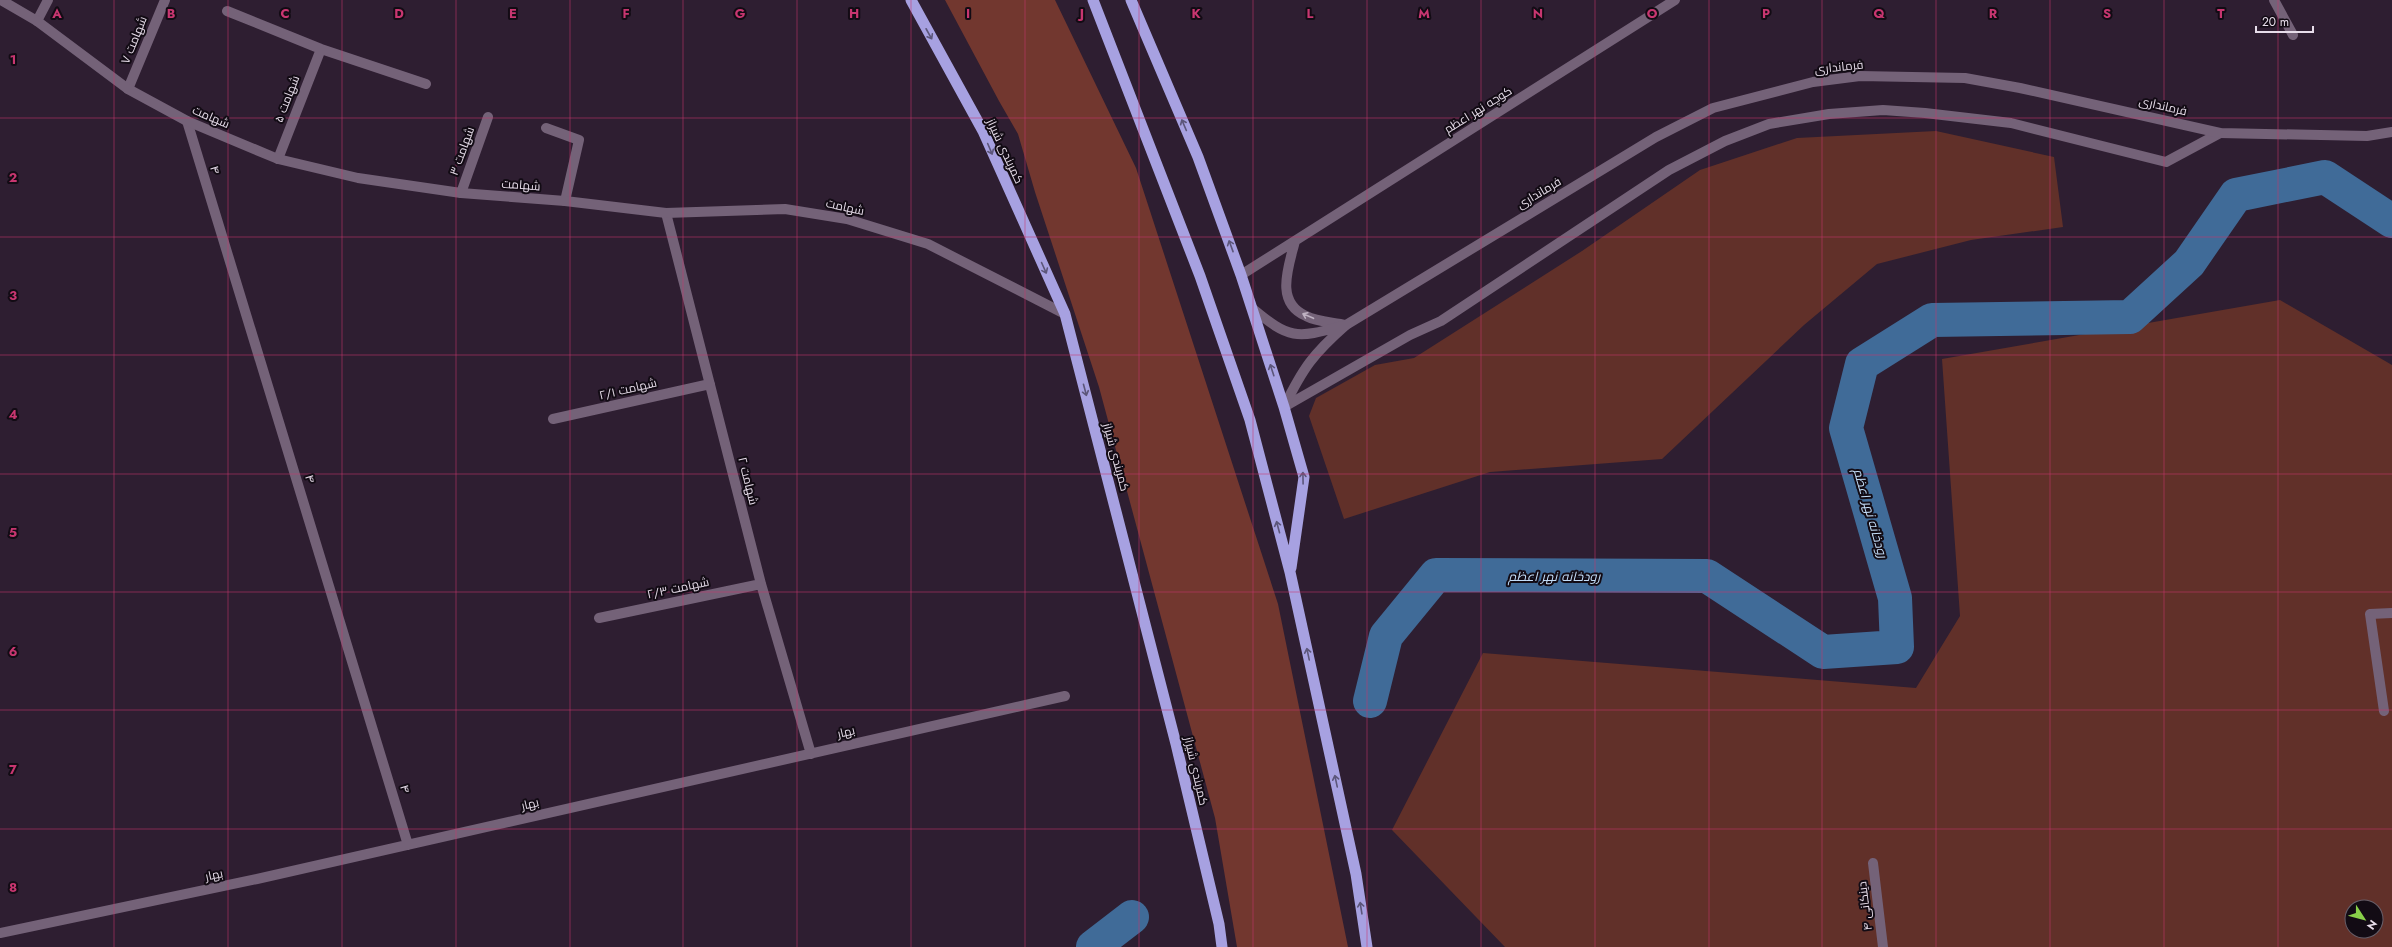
<svg xmlns="http://www.w3.org/2000/svg" width="2392" height="947" font-family="Jost,Cairo,sans-serif">
	<style>
		.green { fill: #613029; fill-rule: evenodd }
		.forest { fill: #72372f }
		.lines { fill: none; stroke-linecap: round; stroke-linejoin: round }
		.river { stroke: #406b98; stroke-width: 34 }
		.minor { stroke: #746278; stroke-width: 10 }
		.tertiary { stroke: #746278; stroke-width: 10 }
		.trunk { stroke: #a7a1e1; stroke-width: 11 }
		.oneway { stroke: #5c567a }
		.oneway2 { stroke: #bfb2c2 }
		.grid { fill: none; stroke: #c83670; stroke-width: 1; stroke-opacity: 0.55 }
		.labels { text-anchor: middle; stroke-width: 4; stroke-linejoin: round; paint-order: stroke }
		.street-label { font-size: 12px; fill: #e7ddea; stroke: #120b14 }
		.water-label { font-size: 13px; font-style: italic; fill: #c4def9; stroke: #120b14 }
		.grid-label { font-size: 13px; text-anchor: middle; font-weight: bold; fill: #c83670; stroke: #120b14; stroke-width: 4; stroke-linejoin: round; paint-order: stroke }
	</style>
	<rect width="100%" height="100%" fill="#2e1e31"/>
	<path class="green" d="M1936,131l118,26 9,70 -92,13 -94,24 -73,61 -142,134 -172,13 -146,47 -35,-103 7,-18 59,-33 39,-7 168,-107 118,-81 97,-32z
		M2280,300l112,65v582h-887l-113,-117 91,-177 433,35 44,-72 -18,-257zM2352,907h24v24h-24z"/>
	<path class="forest" d="M945,0h110l81,168 142,436 70,343h-111l-22,-129 -116,-431 -64,-195 -17,-58 -19,-33z"/>
	<g class="lines">
		<path class="river" d="M1370,701l16,-65 50,-61 271,1 116,76 74,-5 -2,-49 -49,-170 16,-64 70,-44 198,-3 59,-54 47,-68 89,-18 67,44
			M1093,947l39,-30"/>
		<path class="minor" d="M2274,0l19,35
			M227,11l94,38 105,35
			M37,21l11,-21
			M128,89l37,-89
			M187,121l221,724
			M546,128l33,12 -14,61
			M278,159l43,-110
			M461,193l27,-76
			M666,213l95,371 50,170
			M1295,241c-6,25 -21,61 11,75 11,6 27,6 40,9
			M1241,275l434,-275
			M1284,407l126,-72 31,-14 228,-151 56,-29 44,-17 60,-10 54,-4 42,3 86,10 155,39 54,-29
			M553,419l157,-35
			M599,618l162,-34
			M2384,711l-14,-97 22,-1
			M1873,863l10,84
			M0,933l257,-54 808,-183"/>
		<path class="tertiary" d="M1,0l36,21 91,68 59,32 91,38 80,19 103,15 104,8 101,12 119,-4 62,10 81,25 137,70
			M1252,308c37,31 44,31 90,18
			M1284,407c19,-39 29,-53 62,-82l310,-188 57,-29 100,-26 47,-6 105,2 55,10 200,45 147,3 25,-4"/>
		<path class="trunk" d="M911,0l72,131 82,183 111,430 43,180 3,23
			M1093,0l107,276 50,144 40,152 66,302 11,73
			M1131,0l67,157 43,118 43,132 20,70 -13,91"/>
	</g>
	<defs><path id="oneway-shaft" d="M-6 0H5M1.5-3L5.5 0L1.5 3" fill="none" stroke-width="1.6" stroke-linecap="round" stroke-linejoin="round"/></defs>
	<g class="oneway">
		<use href="#oneway-shaft" transform="translate(929 34) rotate(61)"/>
		<use href="#oneway-shaft" transform="translate(1184 125) rotate(-113)"/>
		<use href="#oneway-shaft" transform="translate(990 149) rotate(67)"/>
		<use href="#oneway-shaft" transform="translate(1231 246) rotate(-110)"/>
		<use href="#oneway-shaft" transform="translate(1044 268) rotate(66)"/>
		<use href="#oneway-shaft" transform="translate(1272 370) rotate(-108)"/>
		<use href="#oneway-shaft" transform="translate(1085 390) rotate(75)"/>
		<use href="#oneway-shaft" transform="translate(1303 478) rotate(-91)"/>
		<use href="#oneway-shaft" transform="translate(1278 527) rotate(-105)"/>
		<use href="#oneway-shaft" transform="translate(1308 654) rotate(-102)"/>
		<use href="#oneway-shaft" transform="translate(1336 781) rotate(-102)"/>
		<use href="#oneway-shaft" transform="translate(1361 908) rotate(-99)"/>
	</g>
	<use class="oneway2" href="#oneway-shaft" transform="translate(1308 316) rotate(-157)"/>
	<path class="grid" d="M114,0v947M228,0v947M342,0v947M456,0v947M570,0v947M683,0v947M797,0v947M911,0v947M1025,0v947M1139,0v947M1253,0v947M1367,0v947M1481,0v947M1595,0v947M1709,0v947M1822,0v947M1936,0v947M2050,0v947M2164,0v947M2278,0v947M0,118h2392M0,237h2392M0,355h2392M0,474h2392M0,592h2392M0,710h2392M0,829h2392"/>
	<g class="labels">
		<g class="street-label">
			<text transform="translate(134 40) rotate(-68)" y="4">۷ شهامت</text>
			<text transform="translate(1839 67) rotate(-6)" y="4">فرمانداری</text>
			<text transform="translate(287 99) rotate(-69)" y="4">۵ شهامت</text>
			<text transform="translate(2163 106) rotate(13)" y="4">فرمانداری</text>
			<text transform="translate(1478 110) rotate(-32)" y="4">کوچه نهر اعظم</text>
			<text transform="translate(211 117) rotate(23)" y="4">شهامت</text>
			<text transform="translate(462 151) rotate(-70)" y="4">۳ شهامت</text>
			<text transform="translate(1005 151) rotate(65)" y="4">کمربندی شیراز</text>
			<text transform="translate(215 170) rotate(73)" y="4">۴</text>
			<text transform="translate(521 185) rotate(4)" y="4">شهامت</text>
			<text transform="translate(1539 193) rotate(-31)" y="4">فرمانداری</text>
			<text transform="translate(845 207) rotate(12)" y="4">شهامت</text>
			<text transform="translate(628 389) rotate(-13)" y="4">۲/۱ شهامت</text>
			<text transform="translate(1116 457) rotate(75)" y="4">کمربندی شیراز</text>
			<text transform="translate(310 479) rotate(73)" y="4">۴</text>
			<text transform="translate(748 481) rotate(76)" y="4">۲ شهامت</text>
			<text transform="translate(678 588) rotate(-12)" y="4">۲/۳ شهامت</text>
			<text transform="translate(846 732) rotate(-13)" y="4">بهار</text>
			<text transform="translate(1196 771) rotate(77)" y="4">کمربندی شیراز</text>
			<text transform="translate(405 789) rotate(73)" y="4">۴</text>
			<text transform="translate(530 804) rotate(-13)" y="4">بهار</text>
			<text transform="translate(214 875) rotate(-12)" y="4">بهار</text>
			<text transform="translate(1865 906) rotate(-97)" y="4">۴ دینکانی</text>
		</g>
		<g class="water-label">
			<text transform="translate(1871 513) rotate(74)" y="5">رودخانه نهر اعظم</text>
			<text x="1554" y="581">رودخانه نهر اعظم</text>
		</g>
	</g>
	<g class="grid-label">
		<text x="57" y="18">A</text>
		<text x="171" y="18">B</text>
		<text x="285" y="18">C</text>
		<text x="399" y="18">D</text>
		<text x="513" y="18">E</text>
		<text x="626" y="18">F</text>
		<text x="740" y="18">G</text>
		<text x="854" y="18">H</text>
		<text x="968" y="18">I</text>
		<text x="1082" y="18">J</text>
		<text x="1196" y="18">K</text>
		<text x="1310" y="18">L</text>
		<text x="1424" y="18">M</text>
		<text x="1538" y="18">N</text>
		<text x="1652" y="18">O</text>
		<text x="1766" y="18">P</text>
		<text x="1879" y="18">Q</text>
		<text x="1993" y="18">R</text>
		<text x="2107" y="18">S</text>
		<text x="2221" y="18">T</text>
		<text x="13" y="64">1</text>
		<text x="13" y="182">2</text>
		<text x="13" y="300">3</text>
		<text x="13" y="419">4</text>
		<text x="13" y="537">5</text>
		<text x="13" y="656">6</text>
		<text x="13" y="774">7</text>
		<text x="13" y="892">8</text>
	</g>
	<g transform="translate(2364 919) rotate(126)"><circle r="19" fill="#120b14" stroke="#675f6a"/>
	<path d="M0-3L7 15L0 10L-7 15Z" fill="#88cf49"/>
	<text y="-6" font-size="11" font-weight="bold" text-anchor="middle" fill="#e7ddea">N</text>
	</g>
	<path d="M2256 26v6h57v-6" fill="none" stroke="#e7ddea" stroke-width="2"/>
	<text x="2262" y="26" font-size="12" fill="#e7ddea" stroke="#120b14" stroke-width="3" paint-order="stroke">20 m</text>
</svg>
